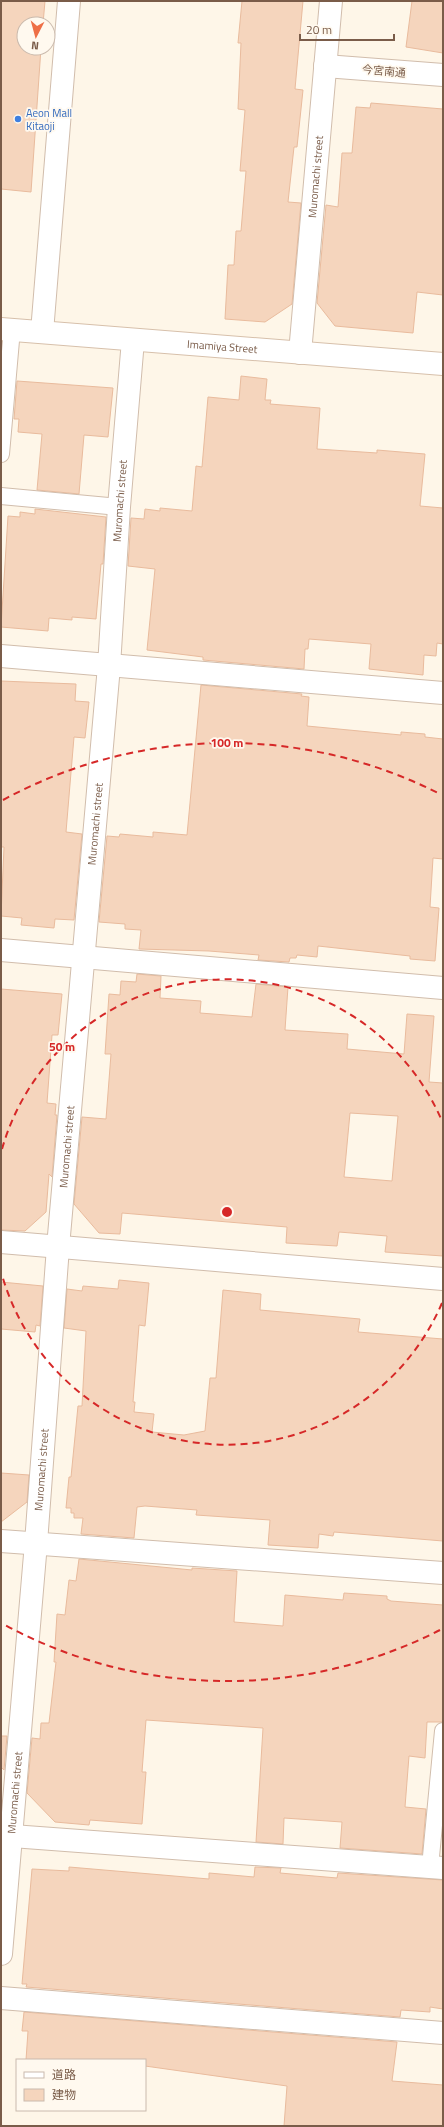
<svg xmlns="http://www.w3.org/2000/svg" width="444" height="2127" font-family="'Titillium Web','Noto Sans JP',sans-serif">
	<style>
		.building { fill: #f5d5bd; stroke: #e9bb9d; fill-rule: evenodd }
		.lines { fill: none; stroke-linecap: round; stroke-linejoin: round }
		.lane-casing { stroke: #d1bdac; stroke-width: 18 }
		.street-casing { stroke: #d1bdac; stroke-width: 24 }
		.secondary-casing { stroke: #d7c0ab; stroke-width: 24 }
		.lane { stroke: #fff; stroke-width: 16 }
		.street { stroke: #fff; stroke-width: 22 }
		.secondary { stroke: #fff; stroke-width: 22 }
		.ring { fill: none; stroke: #d62828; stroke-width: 2; stroke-dasharray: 7 5 }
		.shop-dot { fill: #3f7fe0; stroke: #fff9ef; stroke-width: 1.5 }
		.labels { text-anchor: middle; stroke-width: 3.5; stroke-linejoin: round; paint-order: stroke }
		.street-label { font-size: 11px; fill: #7a5c49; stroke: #fff9ef }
		.shop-label { font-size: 11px; fill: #366cbe; stroke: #fff9ef; text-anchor: start }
		.centre { fill: #d62828; stroke: #fff9ef; stroke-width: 2 }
		.ring-label { font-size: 12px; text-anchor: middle; font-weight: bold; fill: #d62828; stroke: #fff9ef; stroke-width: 3.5; stroke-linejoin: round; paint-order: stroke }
	</style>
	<rect width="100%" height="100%" fill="#fef6e8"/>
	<path class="building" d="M1,1h44l-2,23h-19v24h17l-10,144 -30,-3z
		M242,1h61l-8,88 8,1 -6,57h-3l-6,55 13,1 -9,101 -27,18 -40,-3 3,-54h6l2,-34h5l5,-60h-6l5,-61 -7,-1 3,-66h-3z
		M412,1h31v52l-37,-6z
		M371,103l72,6v186l-26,-3 -4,41 -78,-7 -18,-23 9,-98 12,2 4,-54h10l4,-46 14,1z
		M241,376l26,3 -2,21h6l-1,4 50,4 -3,41 60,4v-3l48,4 -5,52 23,2v136l-6,-1 -1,13 -12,-1 -1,20 -54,-6 2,-25 -62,-5 -1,10h-3l-1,20 -101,-9v-3l-56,-7 8,-81 -27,-3 3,-48 13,1 1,-10 15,2v-3l32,3 4,-45 6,1 6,-70 31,3z
		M17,381l96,7 -5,49 -24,-2 -5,59 -42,-4 5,-56 -24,-2 1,-13h-5z
		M35,509l71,8 -3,47h-2l-5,55 -24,-2v3l-23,-2 -1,13 -47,-4 7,-111 12,1v-5l15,2z
		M1,681l75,3 -1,17 14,1 -4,36 -11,-1 -8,95 16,2 -8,86 -19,-1 -1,9 -33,-3 1,-7 -21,-2 3,-69h-3z
		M201,685l101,9 -1,2 8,1 -2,29 94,9v-3l24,2v3l18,2v120l-10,-1 -3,49 9,1 -4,53 -25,-2v-3l-92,-10 -1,11 -20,-2 -1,3h-6l-1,4 -31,-2 1,-5 -50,-4 -70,-2 2,-19 -16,-1v-5l-26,-2 8,-86 12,1 1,-3 33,3v-5l34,3z
		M137,974l24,2 -1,22 41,3 -1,12 52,4 4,-33 32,3 -3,43 63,4 -1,15 57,5 3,-40 27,2 -5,66 14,1v173l-58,-4 2,-16 -48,-4 -2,14 -51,-3 1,-16 -165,-14 -2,21 -21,-1 -25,-29 8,-87 24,2 5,-65h-6l4,-60 11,1 1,-14 15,1zM350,1113l48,3 -6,65 -48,-4z
		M1,989l61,5 -4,41h-6l-5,68 9,1 -1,11h2l-5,62 -3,-3 -3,38 -21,19 -24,-1z
		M119,1280l30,3 -4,43 -6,-1 -6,77h2l-1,10 20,2 -2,18 32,3 21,-4 5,-53h6l7,-88 38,4 -1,16 100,9 -2,13 85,7v202l-109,-9 -1,4 -14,-2 -1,14 -50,-3 2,-25 -74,-5 1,-5 -52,-4 -8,1 -3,31 -53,-4 2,-16h-9v-5h-3v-5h-5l3,-31h2l7,-71h4l4,-75 -22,-3 3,-39 15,2 1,-5 35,3z
		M1,1282l42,4 -3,40 -4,-1 -1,7 -34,-3z
		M1,1473l28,2 -2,27 -26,20z
		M79,1559l113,11v-2l45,3 -3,51 49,4 2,-31 58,5 1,-7 43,3v3l4,2 52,4v117h-16l-2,36 -16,-2 -4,51 21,2 -4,45 -82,-6 2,-26 -58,-4 -1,26 -27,-2 7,-114 -117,-8 -4,52h4l-4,52 -52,-4 -1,5 -34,-3 -28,-29 5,-55 8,1 1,-16h8l7,-61h-2l3,-48 8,1 4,-35 7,1z
		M1,1736h6l-3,34 -3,-3z
		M69,1867l140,12v-6l45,4 1,-10 26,1 -1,5 57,5 1,-5 105,7v129l-13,-2v5l-29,-2 -1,7 -374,-30 1,-3h-5l10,-115 37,2z
		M24,2012l373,30 -5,39 51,4v41h-159l3,-40 -142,-20v-6h-119l2,-29h-6z"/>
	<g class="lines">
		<g class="lane-casing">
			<path id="lane" d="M1,454l11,-125
				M1,496l118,11
				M430,1867l13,-136"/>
		</g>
		<g class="street-casing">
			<g id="street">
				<path d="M325,66l118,9"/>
				<path d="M42,332l27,-331"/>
				<path id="s1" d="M300,353l31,-352"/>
				<path d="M1,656l442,37"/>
				<path d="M1,950l442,38"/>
				<path d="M1,1242l442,37"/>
				<path d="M1,1541l442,32"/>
				<path d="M12,1836l431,32"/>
				<path id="s2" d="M1,1954l35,-411 22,-296 51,-581 10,-159 14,-167"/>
				<path d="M1,1998l442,35"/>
			</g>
		</g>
		<g class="secondary-casing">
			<g id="secondary">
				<path id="s3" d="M1,329l442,35"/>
			</g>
		</g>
		<use href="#lane" class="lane"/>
		<use href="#street" class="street"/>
		<use href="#secondary" class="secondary"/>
	</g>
	<g class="ring">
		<path d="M442 1303A234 234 0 0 1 2 1275M2 1149A234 234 0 0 1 442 1121"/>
		<path d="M440 1630A469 469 0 0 1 3 1624M3 800A469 469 0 0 1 440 794"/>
	</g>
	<circle class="shop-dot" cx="18" cy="119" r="4"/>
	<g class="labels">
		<g class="street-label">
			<text transform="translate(384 71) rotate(5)" y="4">今宮南通</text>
			<text dy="4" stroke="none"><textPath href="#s1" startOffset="177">Muromachi street</textPath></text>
			<text dy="4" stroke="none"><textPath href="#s3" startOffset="222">Imamiya Street</textPath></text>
			<text dy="4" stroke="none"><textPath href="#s2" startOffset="1458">Muromachi street</textPath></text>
			<text dy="4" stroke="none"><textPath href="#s2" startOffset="1134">Muromachi street</textPath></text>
			<text dy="4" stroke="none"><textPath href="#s2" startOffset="810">Muromachi street</textPath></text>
			<text dy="4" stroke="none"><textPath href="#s2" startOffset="486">Muromachi street</textPath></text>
			<text dy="4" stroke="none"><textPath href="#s2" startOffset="162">Muromachi street</textPath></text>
		</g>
		<g class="shop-label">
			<text x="26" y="117">Aeon Mall<tspan x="26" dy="13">Kitaoji</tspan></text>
		</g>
	</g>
	<circle cx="227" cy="1212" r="6" class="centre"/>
	<g class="ring-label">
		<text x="227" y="747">100 m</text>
		<text x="62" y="1051">50 m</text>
	</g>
	<rect width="444" height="2127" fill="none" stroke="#7a5c49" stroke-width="4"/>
	<rect x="16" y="2059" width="130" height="52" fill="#fff9ef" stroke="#cabaad"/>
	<rect x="24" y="2072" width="20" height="6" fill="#ffffff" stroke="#cabaad"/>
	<text x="52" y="2079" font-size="12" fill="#7a5c49">道路</text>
	<rect x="24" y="2089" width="20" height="12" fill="#f5d5bd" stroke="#cabaad"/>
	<text x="52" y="2099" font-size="12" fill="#7a5c49">建物</text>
	<g transform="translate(36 36) rotate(186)"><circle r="19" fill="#fff9ef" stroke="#cabaad"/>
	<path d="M0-3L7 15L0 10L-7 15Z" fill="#ee6f46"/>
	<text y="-6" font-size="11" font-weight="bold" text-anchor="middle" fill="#7a5c49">N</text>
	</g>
	<path d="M300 34v6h94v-6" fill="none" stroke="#7a5c49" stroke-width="2"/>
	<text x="306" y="34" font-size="12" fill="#7a5c49" stroke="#fff9ef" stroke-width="3" paint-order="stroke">20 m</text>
</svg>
